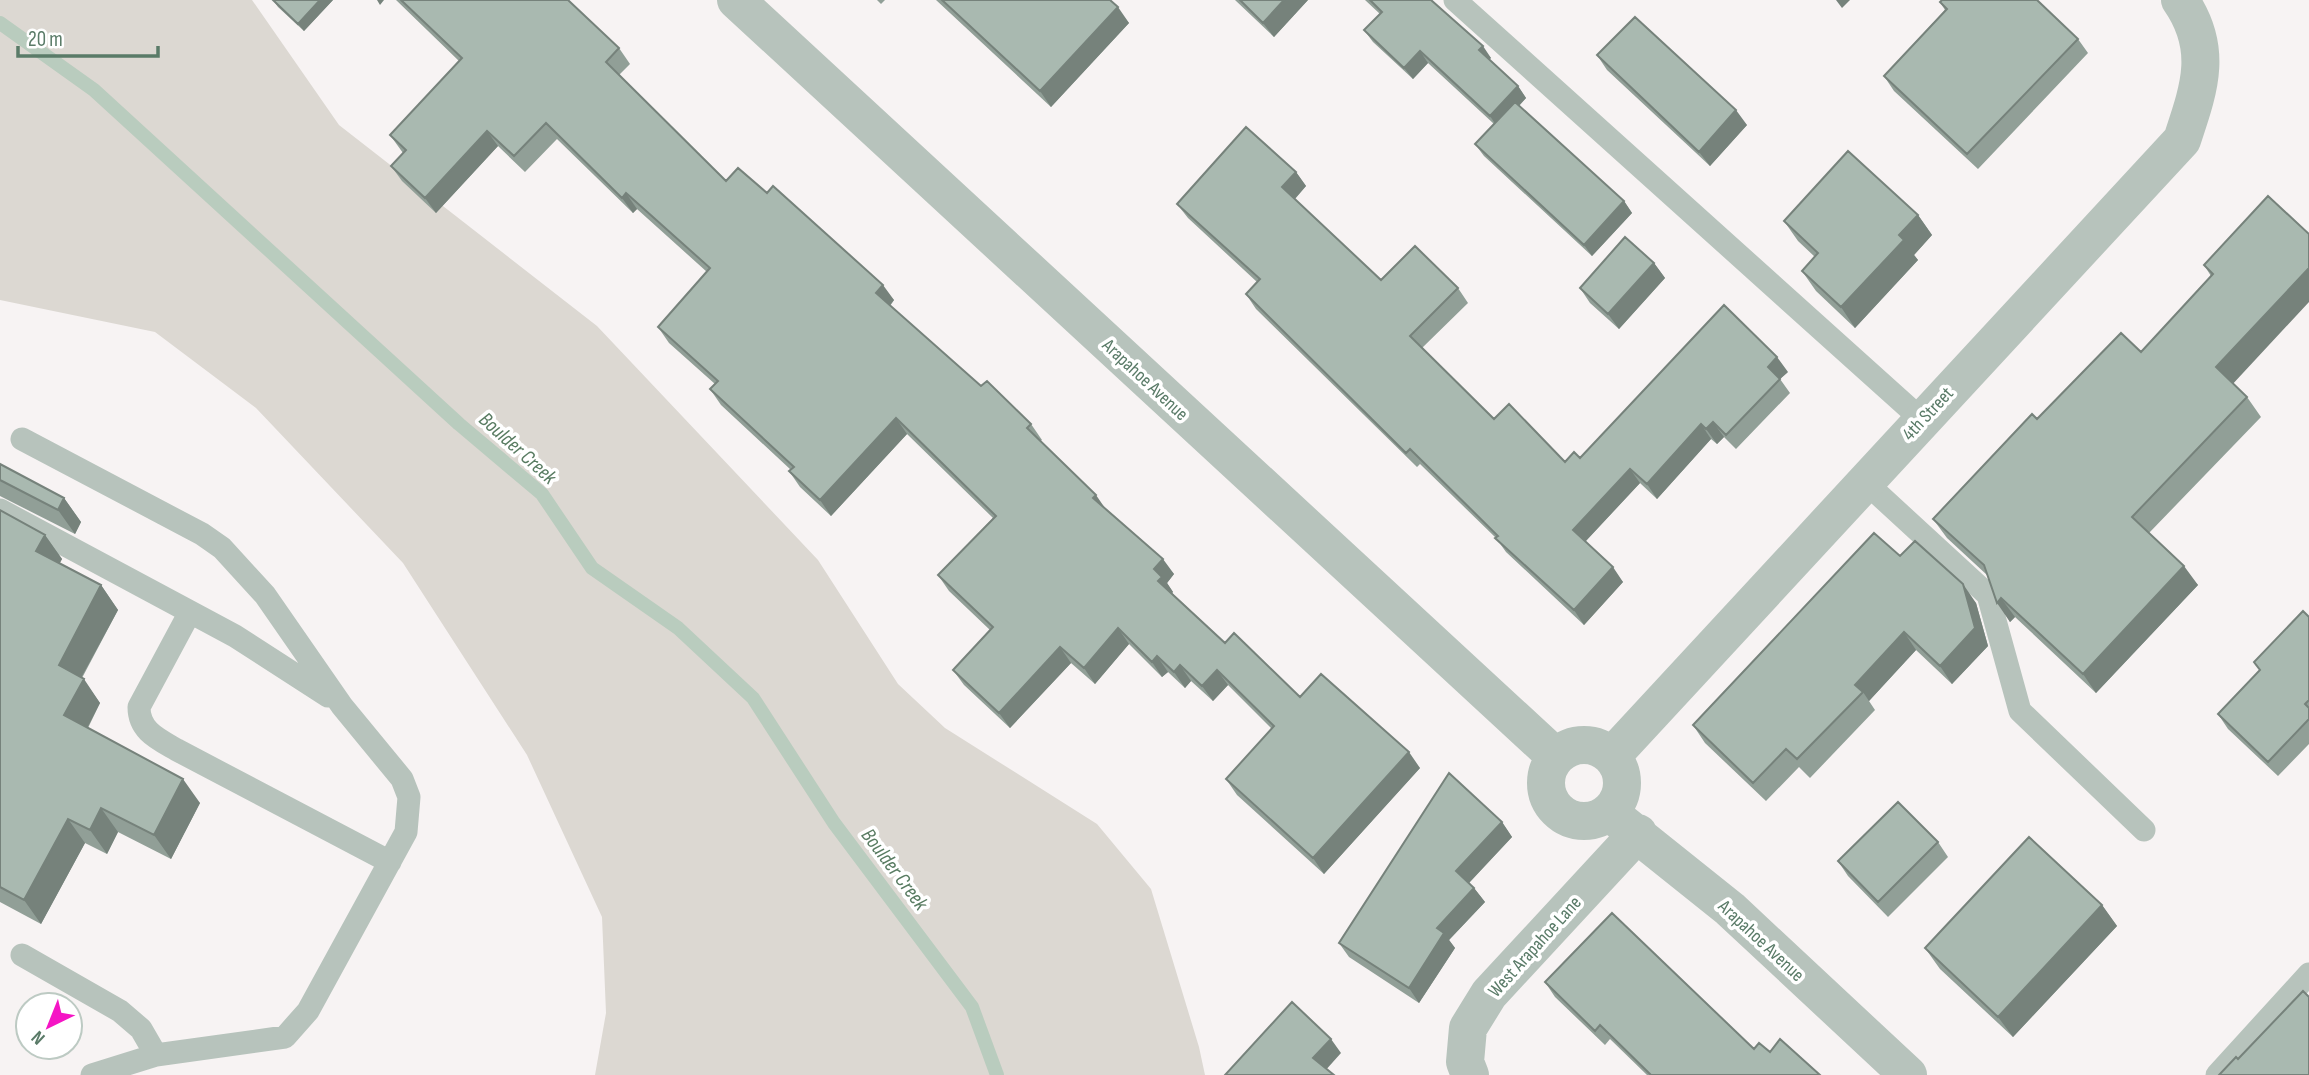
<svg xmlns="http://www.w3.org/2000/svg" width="2309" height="1075" font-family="'Sofia Sans Condensed',sans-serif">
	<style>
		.green { fill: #dcd8d2 }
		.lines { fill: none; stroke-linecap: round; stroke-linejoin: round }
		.stream { stroke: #b9ccbe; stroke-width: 14 }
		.service { stroke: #b7c3bc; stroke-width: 23 }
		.minor { stroke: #b7c3bc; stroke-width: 38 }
		.wall { fill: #919f97 }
		.shaded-wall { fill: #76827b }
		.building { fill: #a9b9b0; stroke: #76827b; stroke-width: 2 }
		.labels { text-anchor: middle; stroke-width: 7; stroke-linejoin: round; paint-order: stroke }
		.street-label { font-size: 19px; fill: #5a7b68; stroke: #fff }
		.water-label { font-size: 21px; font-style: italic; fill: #597c62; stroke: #fff }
	</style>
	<rect width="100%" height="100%" fill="#f7f3f3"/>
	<path class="green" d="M0,0h252l87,125 258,201 221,234 80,124 47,44 152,96 54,65 48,158 6,28h-610l11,-62 -4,-96 -75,-162 -124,-192 -147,-155 -101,-76 -155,-32z"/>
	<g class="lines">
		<path class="stream" d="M0,23l94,67 365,334 83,70 50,74 86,60 75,70 81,125 138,184 25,68"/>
		<path class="service" d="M1455,0l466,419
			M22,439l180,95 20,14 43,47 77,111 60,73 7,18 -3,35 -98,179 -23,26 -129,18 -64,20
			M1864,481l124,114 32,116 124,119
			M0,510l235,126 93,60
			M190,612l-51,95c0,24 19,32 38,43l213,112
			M22,955l98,56 21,18 15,26
			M2217,1075l92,-101"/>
		<path class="minor" d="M736,0l820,757
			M1546 783a38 38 0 1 1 76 0a38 38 0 1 1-76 0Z
			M1612,756l570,-616c17,-51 32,-91 -2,-140
			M1610,813l120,96 178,166
			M1470,1075l-5,-13 3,-34 21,-34 149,-161"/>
	</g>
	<path class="wall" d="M273,0h60l-29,31 -26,-24z
		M396,0h172l51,48 11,16 -11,11 107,106 41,12 127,107 -4,6 91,80 50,38 11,16 -2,1 67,70 67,63 -7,9 6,9 -1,1 53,50 75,54 120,71 -96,106 -87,-79 -11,-16 46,-50 -44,-44 -15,16 -22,-20 -6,7 -17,-16 -6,5 -33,-33 -34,40 -24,-21 -61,65 -46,-43 -11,-15 37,-40 -41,-39 -11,-16 55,-57 -86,-84 -76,82 -31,-29 -11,-16 2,-1 -70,-65 -11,-16 5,-5 -46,-41 -11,-16 49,-55 -70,-63 -4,4 -76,-74 -32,33 -27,-26 -62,67 -34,-32 -11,-15 12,-13 -13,-18 69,-74z
		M877,0h8l-4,4z
		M936,0h174l19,23 -78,84z
		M1235,0h73l-34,37z
		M1365,0h66l60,58 -2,1 29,27 8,12 -7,8 105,95 8,12 -40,43 -108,-100 -9,-12 19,-20 -66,-61 -15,16 -40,-37 -9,-12 16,-16z
		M1940,2l138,37 10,14 -110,116 -84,-78 -10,-15 61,-66z
		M1597,55l150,70 -37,41 -103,-96z
		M1296,172l10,14 -11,13 86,81 77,8 10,15 -46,45 72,71 71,43 15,-4 208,-86 -8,7 10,14 -54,56 -12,-12 -7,7 -6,-5 -54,60 -17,-16 -55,59 38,40 -39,43 -78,-73 -10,-14 -76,-74 -3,3 -161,-158 -10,-15 11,-12 -69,-64 -11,-14z
		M2268,196l-35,187 14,14 14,20 -112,116 49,52 -102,108 -81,-76 -5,5 -23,-47 -40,-37 -14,-19 104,-100 104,-67 70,-76 -7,-11z
		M1918,215l14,20 -18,20 4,5 -63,68 -39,-37 -14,-20 13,-14 -17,-16 -14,-20z
		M1654,263l11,15 -46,51 -29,-26 -10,-15z
		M0,464l64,34 17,24 -6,12 -75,-38z
		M0,510l45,25 17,24 -3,5 42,21 17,25 -36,68 18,25 -12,25 112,75 -29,56 -53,-27 -11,22 -22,-11 -44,81 -41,-22z
		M1900,556l76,47 12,43 -36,38 -36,-34 -47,51 6,9 -65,68 -11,-11 -33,34 -61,-58 -12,-18z
		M2309,617v127l-31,32 -50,-47 -10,-15 42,-44 -6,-8z
		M1502,822l10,15 -43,46 5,5 11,14 -36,38 6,8 -36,55 -70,-46 -10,-14z
		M1938,842l10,15 -60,60 -40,-41 -10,-15z
		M2102,905l15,21 -104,111 -73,-68 -15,-21z
		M1545,982l209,67 16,3 50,23h-173l-37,-36 -5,6 -50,-48z"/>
	<path class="shaded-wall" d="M320,0h13l-29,31 -6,-7z
		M377,0h7l-4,5z
		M1284,0h24l-34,37 -11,-14z
		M1836,0h14l-8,8z
		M1118,7l11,16 -78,84 -11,-16z
		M1483,46l8,12 -4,4 -8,-12z
		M1420,51l8,12 -15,16 -9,-11z
		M1518,86l8,12 -28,30 -8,-12z
		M1736,110l11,15 -37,41 -11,-14z
		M487,131l11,15 -62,67 -11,-15z
		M1296,172l10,14 -14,16 -10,-15z
		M626,193l11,16 -4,4 -11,-15z
		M1624,201l8,12 -40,43 -8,-11z
		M1918,215l14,20 -18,20 4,5 -63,68 -14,-21 58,-72z
		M1654,263l11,15 -46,51 -11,-15z
		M2309,268v34l-79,85 -14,-20z
		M883,285l11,15 -7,9 -11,-16z
		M1777,357l11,15 -8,7 -12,-12z
		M896,418l11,16 -76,82 -11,-16z
		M1713,422l11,15 -7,7 -11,-15z
		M1701,424l10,15 -54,60 -10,-15z
		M1630,469l10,14 -57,61 -10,-14z
		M1096,495l11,16 -14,-13z
		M64,498l17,24 -6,12 -17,-24z
		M45,535l17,24 -9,17 -17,-25z
		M1163,559l11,15 -7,9 6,9 -4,4 -11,-15 -4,-12z
		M2184,566l14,19 -102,108 -13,-19z
		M1613,567l10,15 -39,43 -10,-15z
		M1963,584l13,19 12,43 -36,38 -12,-18z
		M101,585l17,25 -43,79 -16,-24z
		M2001,598l14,19 -5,5 -13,-19z
		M1118,628l11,16 -34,40 -11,-16z
		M1904,632l12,18 -47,51 -6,-9 -8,-7z
		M1060,647l11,16 -61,65 -11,-15z
		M1157,656l11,16 -6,5 -10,-15z
		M1180,665l11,16 -6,7 -11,-16z
		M1217,670l11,15 -15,16 -11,-15z
		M84,679l16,24 -19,37 -17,-25z
		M1409,752l11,16 -96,106 -11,-16z
		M183,779l17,24 -29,56 -17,-24z
		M101,808l17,24 -11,22 -17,-24z
		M68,819l17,24 -44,81 -17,-24z
		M1502,822l10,15 -45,48 -11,-14z
		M1474,888l11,14 -36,38 6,8 -36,55 -10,-15 28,-60z
		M2102,905l15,21 -104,111 -15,-20z
		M1331,1039l10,14 -17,19 -11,-14z"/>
	<path class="building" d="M273,0h47l-22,24z
		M401,0h167l51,48 -13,14 120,119 12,-13 29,25 6,-7 110,99 -7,8 105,93 6,-5 44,43 -4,4 69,67 -3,3 70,61 -9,10 8,8 -4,4 67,62 9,-10 66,64 21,-23 88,78 -96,106 -87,-79 48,-53 -57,-56 -15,16 -22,-21 -6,7 -17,-16 -5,6 -34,-34 -34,40 -24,-21 -61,66 -46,-43 40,-43 -55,-52 58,-59 -100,-98 -76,82 -31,-29 5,-4 -84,-78 8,-8 -60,-54 52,-59 -84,-75 -4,5 -76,-75 -32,33 -27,-25 -62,67 -34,-32 15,-16 -16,-15 72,-77z
		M942,0h168l8,7 -78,84z
		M1240,0h44l-21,23z
		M1370,0h61l52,46 -4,4 39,36 -28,30 -70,-65 -16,17 -40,-38 18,-18z
		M1942,0h95l41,39 -111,115 -83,-78 63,-67 -7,-7z
		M1635,17l101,93 -37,42 -102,-97z
		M1515,102l109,99 -40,44 -109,-101z
		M1246,127l50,45 -14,15 99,93 34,-34 43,42 -48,48 84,83 15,-15 56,58 9,-10 6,6 144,-153 53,52 -9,10 12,12 -54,56 -13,-13 -7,7 -5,-5 -54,60 -17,-15 -57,61 40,37 -39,43 -79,-72 3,-2 -88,-87 -4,4 -160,-159 14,-15 -83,-75z
		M1848,151l70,64 -19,20 5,5 -63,67 -39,-36 16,-18 -34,-32z
		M2268,196l41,38v34l-93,99 31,30 -115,120 52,49 -101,108 -82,-76 -4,5 -13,-38 -51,-46 99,-105 5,5 84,-86 20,19 72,-78 -9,-9z
		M1625,237l29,26 -46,51 -28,-26z
		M0,464l64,34 -6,12 -58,-30z
		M0,510l45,25 -9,16 65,34 -42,80 25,14 -20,36 119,64 -29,56 -53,-27 -11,22 -22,-11 -44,81 -24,-13z
		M1874,533l26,23 15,-15 48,43 12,44 -35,38 -36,-34 -49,53 8,7 -66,67 -11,-10 -33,34 -60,-58z
		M2303,611l6,6v83l-4,4 4,4v11l-41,43 -50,-48 42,-44 -6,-8z
		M1449,773l53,49 -46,49 18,17 -37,40 7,5 -35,55 -70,-45z
		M1898,802l40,40 -60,60 -40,-41z
		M2029,837l73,68 -104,112 -73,-69z
		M1612,913l142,136 5,-6 11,9 10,-13 40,36h-169l-51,-50 -5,6 -50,-49z
		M2303,991l6,6v78h-90l17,-18 2,2z
		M1292,1002l39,37 -18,19 21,17h-109z"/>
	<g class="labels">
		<g class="street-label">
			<text transform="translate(1146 379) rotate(43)" y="7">Arapahoe Avenue</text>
			<text transform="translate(1927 413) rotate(-47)" y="7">4th Street</text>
			<text transform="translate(1762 940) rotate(43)" y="7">Arapahoe Avenue</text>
			<text transform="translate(1534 946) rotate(-48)" y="7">West Arapahoe Lane</text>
		</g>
		<g class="water-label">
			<text transform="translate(518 448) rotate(42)" y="7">Boulder Creek</text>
			<text transform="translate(895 869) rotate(53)" y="7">Boulder Creek</text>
		</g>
	</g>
	<g transform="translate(49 1026) rotate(223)"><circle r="33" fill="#ffffff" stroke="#bdcac3" stroke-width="2"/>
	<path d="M0-5L12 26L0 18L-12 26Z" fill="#f514c5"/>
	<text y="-10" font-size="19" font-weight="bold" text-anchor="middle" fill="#5a7b68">N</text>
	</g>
	<path d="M18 46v10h140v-10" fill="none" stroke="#5a7b68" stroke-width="3.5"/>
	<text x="28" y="46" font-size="21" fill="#5a7b68" stroke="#ffffff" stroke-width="5" paint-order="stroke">20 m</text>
</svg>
